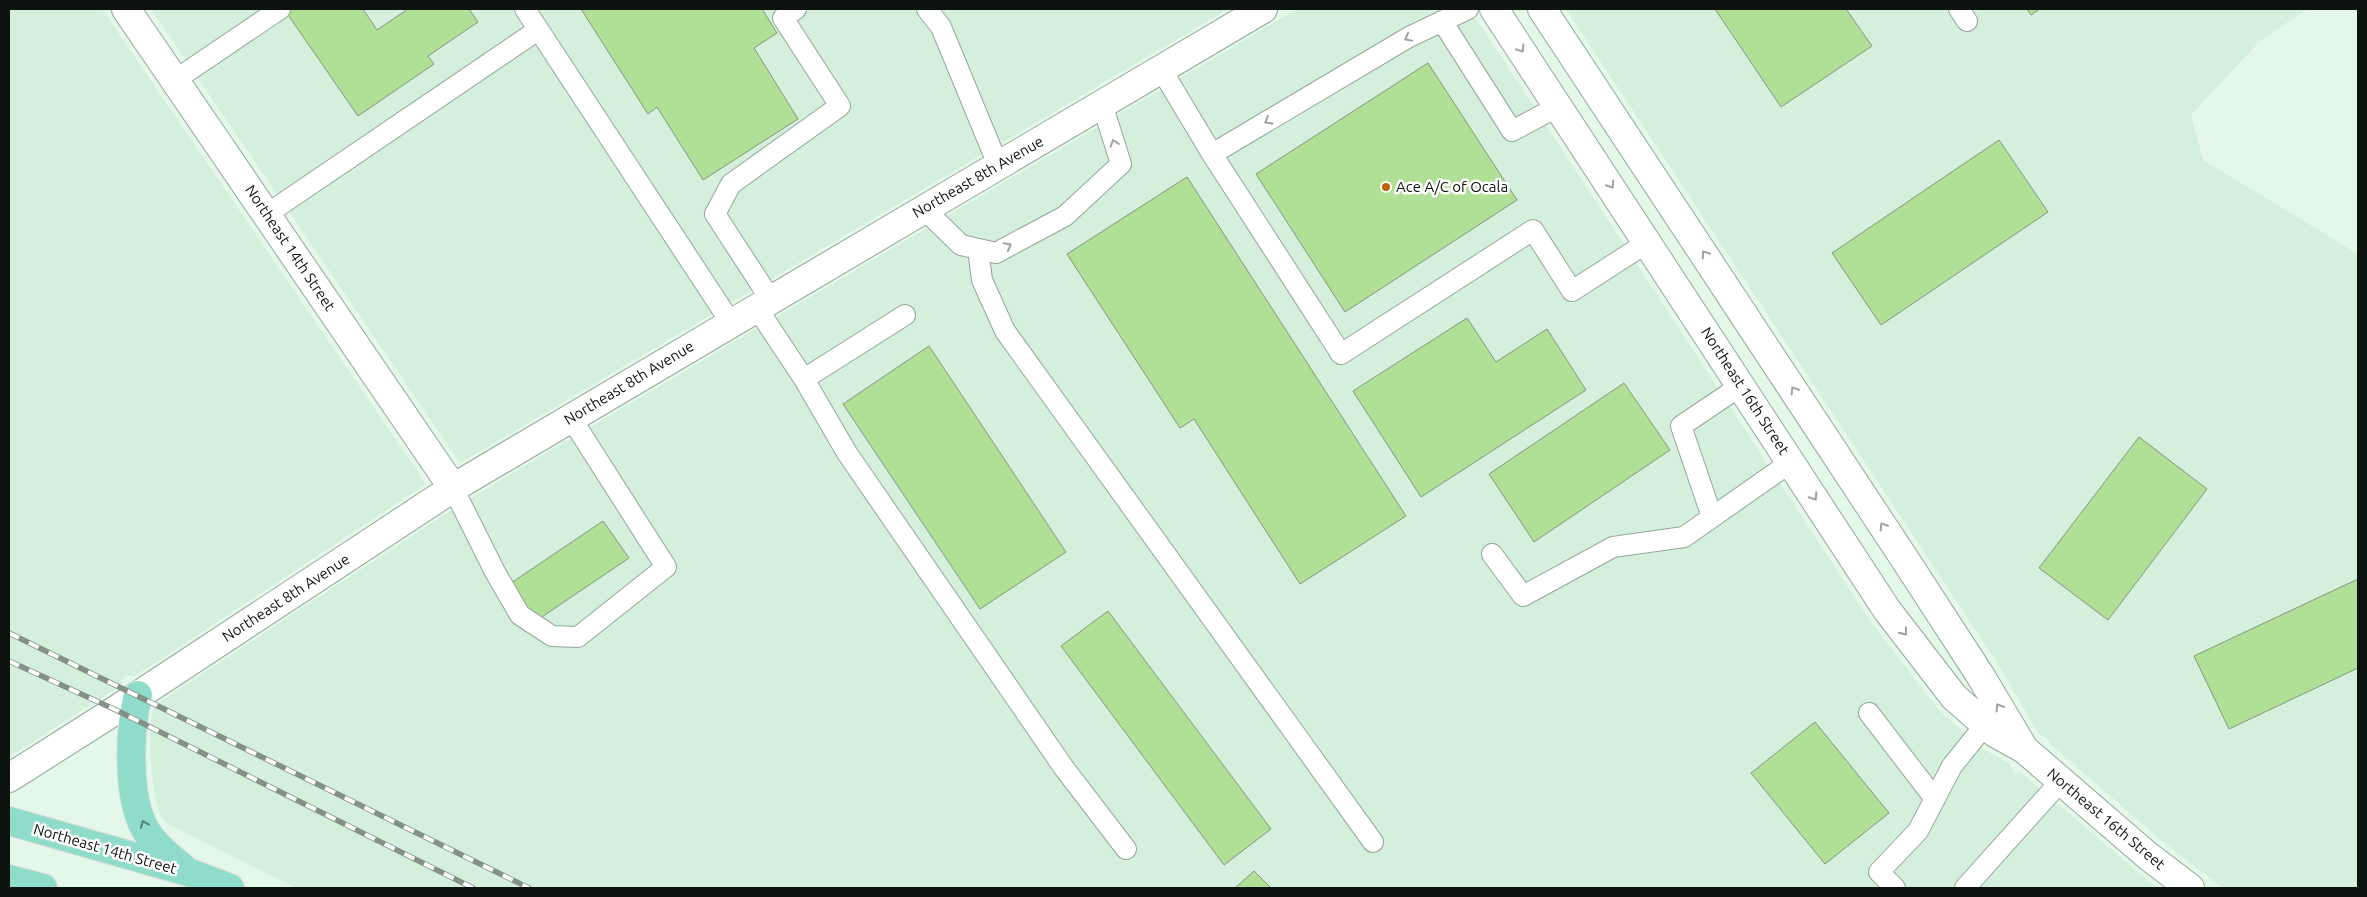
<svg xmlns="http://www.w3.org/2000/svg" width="2367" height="897" font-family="Ubuntu,sans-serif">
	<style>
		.built { fill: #d4efdc }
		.building { fill: #b0e095; stroke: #889482 }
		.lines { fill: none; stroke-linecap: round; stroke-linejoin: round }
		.service-casing { stroke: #94a799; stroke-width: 22 }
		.minor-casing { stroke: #94a799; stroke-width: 30 }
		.tertiary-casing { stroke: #94a799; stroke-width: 30 }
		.secondary-casing { stroke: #94a799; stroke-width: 30 }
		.primary-casing { stroke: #dddedd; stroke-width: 30 }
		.service { stroke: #fff; stroke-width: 20 }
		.minor { stroke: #fff; stroke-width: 28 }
		.tertiary { stroke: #fff; stroke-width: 28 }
		.secondary { stroke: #fff; stroke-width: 28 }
		.primary { stroke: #8fdcca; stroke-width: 28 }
		.rail-casing { stroke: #839187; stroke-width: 5.5 }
		.rail { stroke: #fff; stroke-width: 4; stroke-dasharray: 11; stroke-linecap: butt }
		.oneway { stroke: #9ea19f }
		.oneway2 { stroke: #548275 }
		.poi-dot { fill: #bd6306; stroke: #fff; stroke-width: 2 }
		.labels { text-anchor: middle; stroke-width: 5; stroke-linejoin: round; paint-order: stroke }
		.street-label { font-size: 15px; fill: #0c130e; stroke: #fff }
		.poi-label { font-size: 15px; fill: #0c130e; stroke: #fff; text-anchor: start }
	</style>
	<rect width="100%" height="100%" fill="#e4f8ea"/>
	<path class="built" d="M9,9h93l324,475 -291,192 -10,-1 -4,10 -112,72z
		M151,9h1077l-768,454z
		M1297,9h173l400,612 68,88 43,39 28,15 6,11 5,-2 137,116h-1861l-130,-65 -4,-5 -7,-21 -5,-45 1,-32 4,-15 307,-202z
		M1566,9h741l-48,33 -68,73 12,45 155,94v634h-135l-61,-47 -113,-98 2,-2 -12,-7 -41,-70z"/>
	<path class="building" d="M284,9h79l14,21 31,-21h61l9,13 -50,34 6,8 -76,52z
		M581,9h181l15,24 -23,15 44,71 -95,61 -46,-73 -9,7z
		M1715,9h131l26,37 -91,61z
		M2027,9h13l-9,6z
		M1428,63l89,137 -172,112 -89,-138z
		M1999,140l49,72 -167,113 -49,-72z
		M1187,177l219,339 -106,68 -106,-165 -14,9 -113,-174z
		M1467,318l29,44 51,-33 39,61 -165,107 -68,-106z
		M929,346l137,206 -86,57 -137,-205z
		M1624,383l46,67 -136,92 -45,-68z
		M2139,437l68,52 -99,131 -69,-52z
		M603,521l26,37 -96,65 -25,-38z
		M2358,579v89l-129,61 -35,-73z
		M1108,611l163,218 -47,36 -163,-219z
		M1815,722l74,91 -64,51 -74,-91z
		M1254,871l17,17h-36z"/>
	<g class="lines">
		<g class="service-casing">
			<path id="service" d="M525,9l206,314
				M927,9l14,18 57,138
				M1959,9l8,12
				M1442,21l70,110 47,-25
				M1161,69l51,85 129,200 192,-124 39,61 76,-49
				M175,80l105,-71
				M1212,154l197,-117 59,-28
				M924,209l37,36 35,8 69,-37 56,-52 -19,-60
				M267,214l271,-184
				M978,249l4,31 23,51 368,511
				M771,300l-56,-86 16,-30 109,-78 -57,-88 13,-9
				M757,308l47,71 43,74 217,315 62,81
				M804,379l101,-64
				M453,488l42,84 25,43 32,21 26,1 88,-70 -95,-149
				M1712,517l-31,-91 61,-41
				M1492,554l31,42 90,-49 71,-10 107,-75
				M1869,713l66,86
				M1895,888l-16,-16 39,-41 34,-65 33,-41
				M1965,888l96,-107"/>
		</g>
		<g class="minor-casing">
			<path id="minor" d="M1494,9l393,601 67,87 41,36 29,16 124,107 42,32
				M1542,9l364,552 74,114 43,72"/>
		</g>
		<g class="tertiary-casing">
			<path id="tertiary" d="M126,9l327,479"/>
		</g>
		<g class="secondary-casing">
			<path id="secondary" d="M9,778l107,-68 337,-222 810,-479"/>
		</g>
		<g class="primary-casing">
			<path id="primary" d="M138,695c-9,35 -11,102 7,134 9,16 24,27 38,39
				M9,821l179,51 42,16
				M9,879l34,9"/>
		</g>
		<use href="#service" class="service"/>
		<use href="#minor" class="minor"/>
		<use href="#tertiary" class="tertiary"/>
		<use href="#secondary" class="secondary"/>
		<use href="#primary" class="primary"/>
		<g class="rail-casing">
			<path id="rail" d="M9,633l520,255
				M9,661l107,49 357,178"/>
		</g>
		<use href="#rail" class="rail"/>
	</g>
	<defs><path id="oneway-chevron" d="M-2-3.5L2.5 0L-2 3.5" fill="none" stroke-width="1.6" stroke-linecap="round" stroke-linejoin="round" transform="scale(1.25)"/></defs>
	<g class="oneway">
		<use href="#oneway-chevron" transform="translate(1408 38) rotate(151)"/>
		<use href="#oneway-chevron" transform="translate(1521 49) rotate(57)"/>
		<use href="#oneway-chevron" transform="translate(1268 121) rotate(149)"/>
		<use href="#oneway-chevron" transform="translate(1114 143) rotate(-108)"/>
		<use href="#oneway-chevron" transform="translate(1611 185) rotate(57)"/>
		<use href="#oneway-chevron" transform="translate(1008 246) rotate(-28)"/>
		<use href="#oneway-chevron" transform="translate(1705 254) rotate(-124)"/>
		<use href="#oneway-chevron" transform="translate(1794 390) rotate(-123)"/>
		<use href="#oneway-chevron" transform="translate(1814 497) rotate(57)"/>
		<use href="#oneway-chevron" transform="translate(1883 526) rotate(-123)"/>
		<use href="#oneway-chevron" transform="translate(1904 632) rotate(52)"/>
		<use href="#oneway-chevron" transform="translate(1999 707) rotate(-121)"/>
	</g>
	<use class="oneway2" href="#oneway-chevron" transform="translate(144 824) rotate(-113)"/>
	<circle class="poi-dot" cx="1386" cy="187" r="5"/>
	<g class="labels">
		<g class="street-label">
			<text transform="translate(978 177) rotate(-30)" y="5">Northeast 8th Avenue</text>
			<text transform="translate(290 248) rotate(56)" y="5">Northeast 14th Street</text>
			<text transform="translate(629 383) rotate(-31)" y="5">Northeast 8th Avenue</text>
			<text transform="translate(1745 391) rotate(57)" y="5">Northeast 16th Street</text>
			<text transform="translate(286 598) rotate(-33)" y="5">Northeast 8th Avenue</text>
			<text transform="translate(2106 819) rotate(40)" y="5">Northeast 16th Street</text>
			<text transform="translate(105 849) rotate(16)" y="5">Northeast 14th Street</text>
		</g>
		<g class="poi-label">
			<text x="1396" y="192">Ace A/C of Ocala</text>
		</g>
	</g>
	<rect width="2367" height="897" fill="none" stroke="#0c130e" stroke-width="20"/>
</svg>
